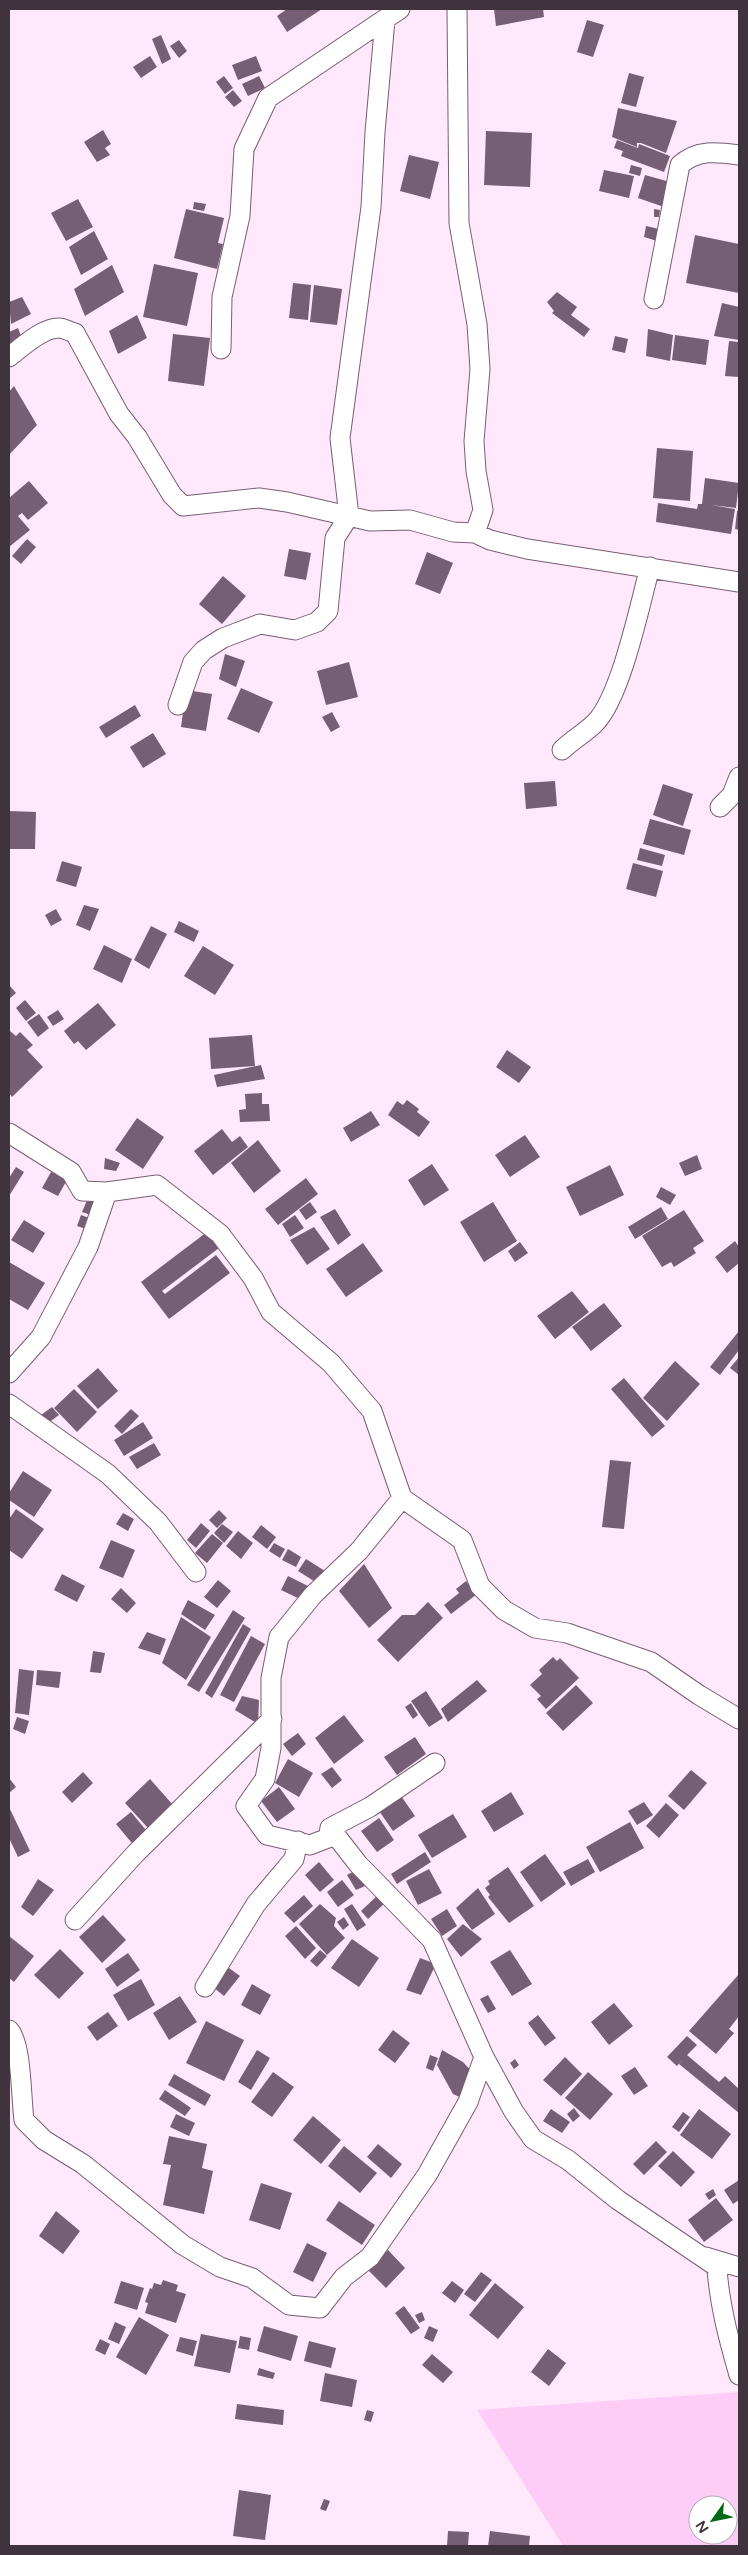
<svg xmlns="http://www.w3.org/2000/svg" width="748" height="2555" font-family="'Varela Round',sans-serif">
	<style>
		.green { fill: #fdcdf8; fill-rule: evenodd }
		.building { fill: #765e74 }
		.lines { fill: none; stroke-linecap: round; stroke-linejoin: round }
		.street-casing { stroke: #775e74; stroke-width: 21 }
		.street { stroke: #fff; stroke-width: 19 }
	</style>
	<rect width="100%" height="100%" fill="#ffe8fc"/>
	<path class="green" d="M739,2392v154h-176l-86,-136zM698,2505h30v30h-30z"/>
	<path class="building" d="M287,9h35l-35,23 -10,-16z
		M494,9h49l1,8 -48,9z
		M587,20l17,5 -11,32 -16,-5z
		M161,35l10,24 -9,5 -10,-25z
		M179,40l8,11 -8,7 -9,-12z
		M150,56l7,11 -16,11 -8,-11z
		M256,56l6,15 -24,9 -6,-15z
		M629,73l15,4 -8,30 -15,-4z
		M224,76l9,12 -8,6 -9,-12z
		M259,76l6,12 -17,8 -6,-12z
		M233,90l9,11 -8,6 -9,-10z
		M618,108l59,13 -11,32 -25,-10h-4v4l-25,-10z
		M103,130l8,14 -6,4 5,7 -13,7 -13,-20z
		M486,131l46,2 -2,54 -46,-2z
		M617,140l21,8 1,-4 31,12 -6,16 -43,-16 2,-5 -9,-3z
		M409,155l30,7 -9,37 -30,-8z
		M631,165l11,3 -2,8 -11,-3z
		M604,170l30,6 -5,22 -30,-7z
		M645,175l25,7 -3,26 -29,-10z
		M78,199l15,28 -27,14 -15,-28z
		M194,202l12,2 -2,7 -11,-2z
		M186,209l38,9 -6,25 5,1 -6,25 -43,-11z
		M654,209l6,1 -1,7h-5z
		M646,226l13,3 -2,12 -13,-4z
		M94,231l14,28 -27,16 -12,-28z
		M695,235l44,9v49l-53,-10z
		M154,264l44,9 -11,53 -44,-9z
		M112,265l12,27 -39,24 -11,-27z
		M293,283l18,2 -3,35 -19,-2z
		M314,285l28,4 -5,36 -27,-3z
		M557,292l20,15 -6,8 19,14 -6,8 -32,-24 2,-2 -7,-9z
		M22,297l9,17 -20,10 -2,-22z
		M722,303l17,4v33l-25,-4z
		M137,315l10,23 -29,16 -9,-23z
		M18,328l6,16 -15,5v-17z
		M648,329l25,6 -3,26 -24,-5z
		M173,334l37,4 -6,48 -36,-5z
		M675,335l34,5 -3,25 -34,-5z
		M615,336l13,3 -3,14 -13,-3z
		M729,341l10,1v35l-14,-1z
		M14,386l23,39 -28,30v-63z
		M657,448l36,3 -3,50 -37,-3z
		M705,478l34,5 -3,25 -25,-3 24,4 -4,25 -75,-12 2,-19 39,6 1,-5h4z
		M29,481l19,22 -20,17 -6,-7 -4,3 12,14 -21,17v-49z
		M737,511h2v19l-4,-1z
		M27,539l9,8 -15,17 -9,-8z
		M289,549l22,4 -5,27 -22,-4z
		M427,552l26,11 -13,31 -25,-10z
		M223,576l23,20 -24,28 -23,-20z
		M225,654l20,7 -9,26 -17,-8z
		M349,662l9,35 -32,8 -9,-34z
		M241,688l32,14 -14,31 -32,-14z
		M186,690l26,4 -6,37 -25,-4z
		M135,705l6,11 -35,22 -7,-11z
		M332,712l8,15 -9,5 -9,-15z
		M153,733l13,21 -23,14 -13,-21z
		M555,781l2,25 -31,3 -2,-26z
		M663,784l30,10 -10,32 -30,-11z
		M9,811l27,1 -1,37h-26z
		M650,819l41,11 -7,25 -41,-11z
		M640,848l25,7 -3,11 -25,-6z
		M62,861l20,6 -6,20 -20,-6z
		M633,863l30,8 -7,26 -30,-8z
		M84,905l15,4 -9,22 -14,-6z
		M56,909l6,11 -11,6 -6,-11z
		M179,921l20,10 -5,11 -20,-10z
		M151,926l16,8 -18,35 -15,-9z
		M104,945l28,14 -10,24 -29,-14z
		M203,946l31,19 -19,30 -31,-19z
		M10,986l6,7 -7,6v-12z
		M25,1000l11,13 -10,8 -10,-13z
		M98,1003l18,22 -30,25 -8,-9 -4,3 -10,-13z
		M58,1010l6,9 -11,7 -6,-9z
		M39,1014l10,14 -11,9 -11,-15z
		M10,1031l6,5 4,-4 13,13 -6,5 16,17 -31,30 -3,-4z
		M252,1035l3,31 -44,3 -2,-31z
		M507,1050l24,17 -12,16 -23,-16z
		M261,1065l4,14 -48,8 -3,-12z
		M262,1093v11h7l1,17 -30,1 -1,-12 7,-1 -1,-15z
		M407,1100l12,9 -2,3 13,10 -11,15 -31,-22 9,-14 6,4z
		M371,1111l9,14 -29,17 -8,-14z
		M137,1118l27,19 -21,32 -28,-19z
		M222,1129l10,13 8,-6 8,11 -35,28 -19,-24z
		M525,1135l15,22 -30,20 -15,-22z
		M258,1140l23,31 -27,22 -23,-30z
		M697,1155l5,14 -17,7 -6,-13z
		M105,1158l15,5 -4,8 -12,-2z
		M432,1164l17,26 -25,16 -16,-26z
		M610,1165l14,30 -44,21 -14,-29z
		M16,1167l8,5 -15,24v-18z
		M51,1172l16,8 -9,16 -16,-8z
		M306,1178l12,16 -40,31 -13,-16z
		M661,1187l15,8 -6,10 -14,-8z
		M88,1198l9,4 -6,13 -9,-3z
		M310,1202l7,10 -11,8 -7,-10z
		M493,1202l24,39 -33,21 -24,-40z
		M661,1207l7,12 -33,20 -7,-12z
		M335,1209l16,26 -13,10 -18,-28z
		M684,1210l20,31 -11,7 3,5 -22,14 -3,-5 -9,5 -20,-31z
		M81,1215l8,3 -3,11 -9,-3z
		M295,1215l9,13 -14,9 -8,-13z
		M24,1220l21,13 -12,20 -22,-13z
		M314,1227l16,22 -23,16 -17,-25z
		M207,1232l12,16 -57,43 3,3 51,-39 14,18 -61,46 -28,-37z
		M735,1241l4,6v16l-12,10 -12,-16z
		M520,1242l8,11 -13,9 -7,-11z
		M363,1243l20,28 -37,26 -20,-28z
		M9,1262l36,21 -17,27 -19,-11z
		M572,1291l17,21 -34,27 -18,-23z
		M604,1303l18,23 -31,25 -19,-24z
		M739,1331v19l-19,25 -10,-8z
		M739,1357v18l-9,-7z
		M675,1361l25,23 -33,37 -24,-23z
		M98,1368l20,23 -20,18 -21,-23z
		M624,1378l41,48 -13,11 -41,-48z
		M74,1389l23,23 -20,20 -23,-24z
		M52,1407l7,8 -11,8 -7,-8z
		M131,1409l8,7 -17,18 -8,-8z
		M143,1422l10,16 -29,18 -10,-16z
		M154,1443l7,12 -24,14 -8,-12z
		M610,1460l21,2 -7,67 -22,-2z
		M23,1471l29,19 -18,27 -25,-17v-7z
		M16,1509l28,20 -22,30 -13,-9v-31z
		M219,1510l8,8 -10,10 -8,-8z
		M123,1513l11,6 -6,12 -12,-7z
		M201,1523l9,8 -14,17 -9,-8z
		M222,1524l11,8 -9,11 -10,-10z
		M261,1525l15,12 -9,12 -15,-12z
		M238,1531l15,12 -12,16 -15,-13z
		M212,1534l11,9 -16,20 -12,-10z
		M111,1540l24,10 -12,28 -24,-10z
		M274,1543l11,6 -5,9 -11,-7z
		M288,1549l13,8 -5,10 -14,-7z
		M306,1559l19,12 -8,12 -19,-12z
		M364,1564l28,44 -23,20 -30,-37z
		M62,1574l23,12 -8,16 -23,-12z
		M288,1576l22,11 -6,14 -23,-11z
		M218,1580l13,11 -14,17 -13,-11z
		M466,1581l11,13 -26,20 -7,-9 15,-12 -3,-4z
		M121,1588l15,15 -9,10 -16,-14z
		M188,1600l27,15 -10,15 -24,-16z
		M428,1602l15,16 -45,44 -21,-22 25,-25h13z
		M233,1610l12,8 -46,74 -12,-7z
		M181,1617l30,20 -25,43 -24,-17z
		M243,1624l8,5 -39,69 -7,-5z
		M147,1632l19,7 -6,16 -22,-7z
		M251,1636l14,8 -31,58 -14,-7z
		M93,1651l12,2 -4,20 -11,-1z
		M553,1657l4,4 3,-3 19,20 -33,31 -9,-10 4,-3 -11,-11 12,-11 -3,-4z
		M19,1669l15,2 -5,44 -14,-2z
		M37,1670l24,2 -2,16 -23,-3z
		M477,1680l10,11 -39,31 -7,-13z
		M576,1685l17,18 -30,28 -17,-18z
		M426,1691l17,27 -14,9 -18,-26z
		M242,1696l17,4 -1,24 -23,-14z
		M411,1703l7,12 -5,4 -8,-12z
		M344,1715l20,26 -30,23 -19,-26z
		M17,1717l12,4 -4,13 -12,-5z
		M298,1733l8,11 -14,12 -9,-12z
		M415,1737l11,17 -29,21 -13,-18z
		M288,1759l25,14 -14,24 -24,-14z
		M332,1767l10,13 -10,8 -11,-14z
		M691,1770l16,13 -23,27 -16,-14z
		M83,1772l10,11 -21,20 -10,-11z
		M9,1778l7,9 -7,6z
		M150,1779l23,26 -25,23 -23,-25z
		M279,1787l16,22 -18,13 -16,-21z
		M511,1792l13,22 -30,18 -13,-21z
		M399,1793l16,23 -22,15 -16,-23z
		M644,1802l9,13 -16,10 -9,-14z
		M666,1803l13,12 -20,23 -13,-12z
		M9,1807l21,44 -12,6 -9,-19z
		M131,1812l19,23 -14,13 -20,-24z
		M453,1814l14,23 -35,21 -14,-23z
		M379,1818l15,22 -17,12 -16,-21z
		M630,1822l14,26 -44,24 -14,-25z
		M425,1852l6,10 -34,22 -6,-10z
		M545,1854l21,30 -25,18 -21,-30z
		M588,1859l7,13 -24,14 -8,-14z
		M319,1862l15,18 -14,12 -15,-17z
		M508,1867l26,39 -25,17 -21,-26 2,-2 -5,-7 5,-4 -2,-3z
		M429,1869l13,24 -24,12 -12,-24z
		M356,1870l9,16 -9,4 -9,-15z
		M38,1879l16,11 -21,26 -12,-9z
		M342,1880l12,15 -16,12 -11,-15z
		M478,1888l17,26 -23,16 -16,-22z
		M304,1895l9,11 -19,17 -10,-10z
		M378,1895l7,8 -17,16 -7,-8z
		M320,1904l16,14 -2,8 11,12 -18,17 -28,-31z
		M352,1904l14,21 -9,6 -13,-22z
		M447,1909l10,17 -15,10 -11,-17z
		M103,1915l23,25 -24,23 -23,-26z
		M344,1917l5,8 -6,5 -6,-8z
		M463,1924l19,15 -21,18 -14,-18z
		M296,1926l20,22 -11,11 -20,-23z
		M9,1936l25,20 -20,26 -5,-4z
		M352,1939l27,19 -20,29 -28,-19z
		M60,1949l24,24 -25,26 -25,-24z
		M320,1950l7,6 -10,11 -7,-6z
		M510,1950l22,34 -20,12 -22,-34z
		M128,1953l12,17 -23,17 -12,-18z
		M420,1958l16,6 -15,31 -15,-5z
		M229,1968l11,8 -16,20 -11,-9z
		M739,1974v42l-10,13 5,4 -18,21 -27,-23z
		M141,1979l14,26 -27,16 -15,-26z
		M252,1984l19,11 -11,20 -19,-10z
		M488,1995l8,14 -8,4 -8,-14z
		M180,1996l17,26 -28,18 -16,-27z
		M614,2003l19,23 -24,19 -18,-23z
		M108,2012l10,14 -21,15 -10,-14z
		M538,2015l18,23 -11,8 -17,-23z
		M206,2021l38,19 -20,41 -38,-18z
		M393,2030l17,13 -15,20 -17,-13z
		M687,2036l10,9 -10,10 32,27 6,-6 14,13v24l-60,-49 4,-5 -6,7 -10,-9z
		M257,2050l13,8 -19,32 -13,-8z
		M442,2050l21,12 12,13 -11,24 -11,-5 -16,-29z
		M430,2055l8,3 -5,13 -7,-3z
		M565,2057l17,17 -21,22 -18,-16z
		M515,2059l4,6 -5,4 -4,-6z
		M635,2067l13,19 -14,9 -13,-19z
		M273,2072l21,15 -22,30 -21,-15z
		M588,2072l25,22 -23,26 -25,-22z
		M174,2074l37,21 -6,11 -37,-21z
		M165,2090l26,18 -6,8 -26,-17z
		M574,2108l6,8 -7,6 -6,-8z
		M551,2109l19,13 -8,11 -19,-12z
		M699,2109l32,25 -19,25 -32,-24z
		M683,2112l7,5 -11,15 -7,-5z
		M176,2114l19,9 -6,13 -19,-9z
		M313,2116l28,24 -20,24 -28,-24z
		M169,2136l38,8 -5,24 11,3 -9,43 -41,-9 8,-40 -8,-1z
		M656,2141l11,11 -23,23 -11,-11z
		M378,2144l24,20 -11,14 -24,-21z
		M344,2146l33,27 -17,20 -32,-27z
		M673,2151l22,21 -14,15 -23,-21z
		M739,2180v20l-6,4 -9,-14z
		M261,2183l31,10 -12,37 -31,-10z
		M713,2189l3,6 -7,5 -4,-6z
		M716,2198l17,22 -29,22 -16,-22z
		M339,2201l36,24 -13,20 -36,-25z
		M56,2211l24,20 -17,23 -24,-18z
		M307,2243l20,10 -14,29 -20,-10z
		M388,2250l17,18 -19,20 -18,-18z
		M481,2272l11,8 -17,22 -11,-8z
		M163,2280l15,5 -2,6 10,3 -10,29 -31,-10 3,-10 -3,-1 5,-14 2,1 2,-6 7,2z
		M121,2281l23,7 -7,22 -23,-7z
		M452,2281l12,9 -9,13 -13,-10z
		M495,2283l29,24 -26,32 -29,-24z
		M404,2306l16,22 -9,6 -16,-21z
		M422,2312l3,8 -6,3 -4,-8z
		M139,2317l30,18 -23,40 -30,-18z
		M115,2322l11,5 -7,17 -11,-5z
		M264,2326l34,10 -7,25 -34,-10z
		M429,2326l9,4 -5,12 -9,-4z
		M201,2334l36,7 -7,32 -36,-7z
		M240,2336l11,2 -2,12 -11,-2z
		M180,2337l17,4 -4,15 -17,-5z
		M100,2339l10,5 -5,11 -10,-5z
		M309,2341l27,7 -5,20 -27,-7z
		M548,2349l18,14 -17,23 -18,-14z
		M432,2354l21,18 -10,11 -21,-18z
		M259,2368l16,5 -2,6 -16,-4z
		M325,2373l32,7 -5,27 -32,-6z
		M237,2404l47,6 -1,15 -48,-6z
		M367,2410l7,2 -3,10 -7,-2z
		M239,2490l32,5 -6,45 -32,-4z
		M324,2499l6,2 -4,10 -6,-2z
		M448,2531l21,1 -1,14h-21z
		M490,2531l40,5 -1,10h-41z"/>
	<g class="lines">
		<g class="street-casing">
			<path id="street" d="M654,299l26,-134c17,-16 38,-13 59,-10
				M221,349l1,-52 18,-81 4,-67 24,-51 132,-89
				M9,357c13,-10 33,-29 50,-29 5,0 11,4 16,5l44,81 18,23 35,58 11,11 76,-8 28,4 83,19 40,-1 43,12 22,1 8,-23 -7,-39 -2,-30 6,-72 -3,-45 -18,-101 -2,-214
				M475,533l15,7 37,9 212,33
				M178,705l15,-43 11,-12 19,-12 37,-14 35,6 22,-8 11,-11 7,-73 14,-22 -9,-78 31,-231 4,-75 10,-112
				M562,750c10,-10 23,-17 33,-27 26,-26 45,-119 55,-156
				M720,807l12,-12 7,-18
				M9,1133l62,39 11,19 25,1 50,-7 63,49 33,44 18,34 60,51 41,48 30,87 60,42 18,46 24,24 31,18 32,5 84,29 48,33 40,24
				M9,1373l32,-36 47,-90 19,-55
				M9,1404l99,70 50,48 38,50
				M402,1498l-43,53 -46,44 -34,42 -8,41v70l-6,31 -19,27 21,29 43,10 18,-7 2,-10 40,-21 65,-44
				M330,1828l28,36 74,76 52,117 30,55 19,27 35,21 50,40 99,67c2,37 12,73 22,108
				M75,1920l60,-66 137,-135
				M205,1987l51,-83 38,-45 4,-18
				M9,2030c13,14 12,69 15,90l20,20 39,24 100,81 37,22 32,11 37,27 31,3 24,-31 26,-20 57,-82 41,-73 16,-45
				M706,2257l33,10"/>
		</g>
		<use href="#street" class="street"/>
	</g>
	<rect width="748" height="2555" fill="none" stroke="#3f343e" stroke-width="20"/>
	<g transform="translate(713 2520) rotate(237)"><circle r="24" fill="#ffffff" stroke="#b2aeb2"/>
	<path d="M0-4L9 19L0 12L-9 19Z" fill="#006917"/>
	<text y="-8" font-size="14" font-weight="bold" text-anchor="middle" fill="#3f343e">N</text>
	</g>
</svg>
